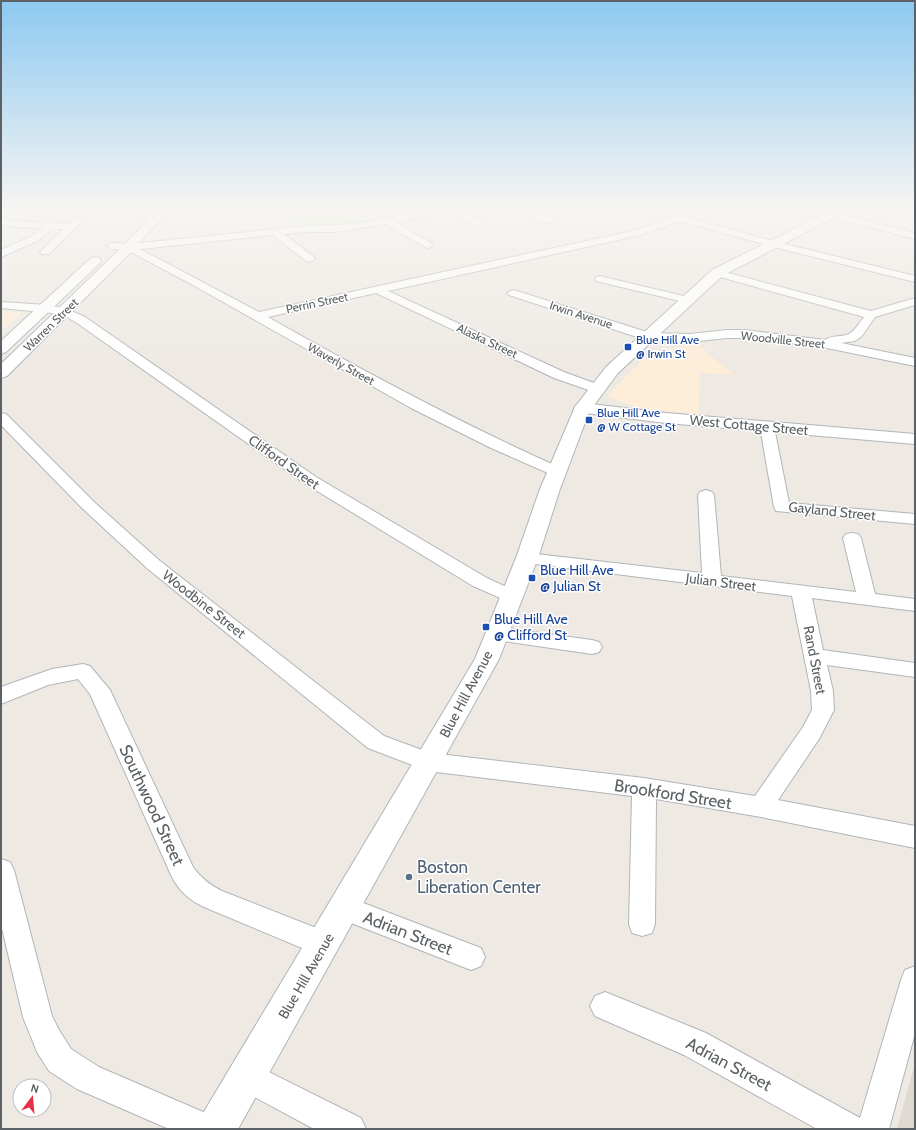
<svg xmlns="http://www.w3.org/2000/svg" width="916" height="1130" font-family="Cabin,sans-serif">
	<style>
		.commercial { fill: #fdedd9 }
		.education { fill: #ded9d1 }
		.green { fill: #c8e5c0 }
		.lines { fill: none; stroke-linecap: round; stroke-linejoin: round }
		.minor-casing { stroke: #b1b5b8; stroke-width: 2 }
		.tertiary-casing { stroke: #b1b5b8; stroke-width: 2 }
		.secondary-casing { stroke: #b0b5b8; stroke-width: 2 }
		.minor { fill: #fff; fill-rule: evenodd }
		.tertiary { fill: #fff; fill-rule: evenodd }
		.secondary { fill: #fff; fill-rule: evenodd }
		.transit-dot { fill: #1a4fb4; stroke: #fff; stroke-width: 1.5 }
		.service-dot { fill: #5c6f8a; stroke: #fff; stroke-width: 1.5 }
		.labels { text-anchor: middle; stroke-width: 3; stroke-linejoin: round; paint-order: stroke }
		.far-street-label { font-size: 12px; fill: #5b6164; stroke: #fff }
		.far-transit-label { font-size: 12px; fill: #164399; stroke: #fff; text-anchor: start }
		.street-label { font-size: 14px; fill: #5b6164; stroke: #fff }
		.transit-label { font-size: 14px; fill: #164399; stroke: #fff; text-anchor: start }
		.near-street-label { font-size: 17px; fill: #5b6164; stroke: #fff }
		.near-service-label { font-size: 17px; fill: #4e5e75; stroke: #fff; text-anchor: start }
	</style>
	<rect width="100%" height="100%" fill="#eee9e3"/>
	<path class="commercial" d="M1,311l21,1 -21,19z
		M696,343l38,32 -34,-2 -1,41 -38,-3 -25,-4 -28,-10 1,-3 38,-39z"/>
	<path class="education" d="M915,1063v66h-18z"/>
	<path class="green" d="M282,207h83l-21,4 20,12 -22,3 -24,-1 -16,1 -22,-15z"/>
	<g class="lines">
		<g class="minor-casing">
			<path id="minor" d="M87,207h10l-48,47h-8l-1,-2 23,-23h-10l-16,12 -36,16v-7l29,-13 13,-9 -30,-1 -12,-3v-6l12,3 56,3z
				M447,207h19l-1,2 -6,1 23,13 -5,3 -3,-1 -26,-13 -52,10 35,21 1,2 -1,2 -4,1 -42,-24 -51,8h-27l-23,2 30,23 1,2 -5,3 -4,-1 -33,-26 -133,14 119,63 378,-82 33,-12 -33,-9 -2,-2h14l128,35 138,34v6l-145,-36 -90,-25 -40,14 -252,56 176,81 38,14 2,3 -2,3 -5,1 -43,-15 -178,-85 -108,24c97,55 192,106 295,152l2,3 -2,3 -6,2 -66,-29 -80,-40 -218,-123 -66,-35 -15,-1 -5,-3 5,-3 17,1 178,-18 47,-2z
				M511,207h13l28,11 2,2 -2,2h-6l-33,-13z
				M799,207h15l101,26v6l-114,-30z
				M897,207l18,1v6l-16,-5z
				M717,270l154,41 44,-13v7l-40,12 -13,19 -7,5 -14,2 74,15v8l-98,-20 -72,-8h-18l-37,4 -41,-1 -140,-46 -2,-2 6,-3 4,1 133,42 40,1 37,-4h18l80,10c6,-5 14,-3 21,-5 8,-2 13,-12 18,-18l-151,-42 -1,-2 1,-2z
				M600,276l92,22 2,2 -2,2 -4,1 -92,-22 -1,-2 1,-2z
				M1,302l46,3 18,3 20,9 231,160 171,101 32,15 2,4 -2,4 -7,2 -39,-17 -169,-103 -227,-160 -15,-9 -61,-6z
				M1,413l5,1 88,88 66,59 224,175 46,17 214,25 111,18 48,-69 9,-17 -1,-19 -19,-95 -265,-33 -6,-1 -3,-4 3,-4 6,-1 175,20 -4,-78 2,-3 6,-2 6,2 2,3 7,81 135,16 -13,-54 3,-4 6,-1 6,1 3,4 14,56 40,5v12l-103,-13 11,52 92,13v14l-88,-12 6,26 1,19 -15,29 -41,61 137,26v22l-154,-31 -105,-18 -1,125 -3,9 -10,3 -10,-3 -3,-9 3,-128 -204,-25 -60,-23 -220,-179 -66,-61 -81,-83z
				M767,423l5,1 2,3 15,76 126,11v10l-139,-13 -2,-4 -14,-80 2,-3z
				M497,627l95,13 7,2 3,5 -3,5 -7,2 -102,-15 -3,-5 3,-5z
				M83,664l7,2 20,24 83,177c8,11 17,18 29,24l112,44 4,9 -4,9 -10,4 -10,-4 -110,-46c-15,-7 -26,-17 -33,-32l-81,-181 -12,-15 -30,6 -47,19v-17l51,-18z
				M1,859l9,3 4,8 38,146 7,14 12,19 28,18 118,51 5,11h-53l-92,-40 -28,-18 -12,-19 -14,-35 -22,-93z
				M345,896l136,52 4,9 -4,9 -10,4 -135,-53 -4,-9 4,-9z
				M915,966v67l-26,96h-72l-133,-74 -89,-39 -5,-10 5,-10 10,-4 10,4 91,37 154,85 41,-138 4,-10z
				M247,1061l114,57 5,11h-52l-78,-42 -4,-11 4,-11z"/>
		</g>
		<g class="tertiary-casing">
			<path id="tertiary" d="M583,403l83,10 249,21v10l-249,-21 -89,-11 -3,-4 3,-4z"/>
		</g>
		<g class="secondary-casing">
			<path id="secondary" d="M160,207h12l-42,46 -123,123 -6,2v-14l121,-117z
				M838,207h14l-2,2 -128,67 -104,97 -29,39 -29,77 -22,69 -39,101 -261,470h-42l6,-14 273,-456 41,-101 24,-69 35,-82 31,-40 106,-97z
				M95,257l4,1 2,3 -2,3 -93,88 -5,2v-13l90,-83z"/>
		</g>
		<use href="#minor" class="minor"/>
		<use href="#tertiary" class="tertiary"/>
		<use href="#secondary" class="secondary"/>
	</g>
	<linearGradient id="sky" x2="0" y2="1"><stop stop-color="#8dc9f1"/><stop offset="0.57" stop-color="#f7f5f2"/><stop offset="1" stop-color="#f7f5f2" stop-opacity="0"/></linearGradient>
	<rect width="916" height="365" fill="url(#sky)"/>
	<g class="transit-dot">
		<rect x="624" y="343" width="8" height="8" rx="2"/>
		<rect x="585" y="416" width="8" height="8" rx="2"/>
		<rect x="528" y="574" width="8" height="8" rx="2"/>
		<rect x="482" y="623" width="8" height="8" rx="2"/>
	</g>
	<circle class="service-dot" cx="409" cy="877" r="4"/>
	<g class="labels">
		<g class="far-street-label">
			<text transform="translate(317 303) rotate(-12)" y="4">Perrin Street</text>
			<text transform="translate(581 315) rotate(18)" y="4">Irwin Avenue</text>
			<text transform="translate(51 325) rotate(-44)" y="4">Warren Street</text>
			<text transform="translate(783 340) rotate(6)" y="4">Woodville Street</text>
			<text transform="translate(487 341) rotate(25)" y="4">Alaska Street</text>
			<text transform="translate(341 364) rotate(29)" y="4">Waverly Street</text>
		</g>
		<g class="far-transit-label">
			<text x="636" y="344">Blue Hill Ave<tspan x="636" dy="14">@ Irwin St</tspan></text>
			<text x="597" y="417">Blue Hill Ave<tspan x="597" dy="14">@ W Cottage St</tspan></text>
		</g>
		<g class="street-label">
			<text transform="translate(749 425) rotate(5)" y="5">West Cottage Street</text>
			<text transform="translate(284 462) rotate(35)" y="5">Clifford Street</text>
			<text transform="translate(832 511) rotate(6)" y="5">Gayland Street</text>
			<text transform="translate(721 582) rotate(7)" y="5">Julian Street</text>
			<text transform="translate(204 604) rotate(38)" y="5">Woodbine Street</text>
			<text transform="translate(815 660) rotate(79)" y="5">Rand Street</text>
			<text transform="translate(466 694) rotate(-62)" y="5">Blue Hill Avenue</text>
			<text transform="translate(306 976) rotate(-60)" y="5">Blue Hill Avenue</text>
		</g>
		<g class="transit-label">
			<text x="540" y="575">Blue Hill Ave<tspan x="540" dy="16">@ Julian St</tspan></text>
			<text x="494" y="624">Blue Hill Ave<tspan x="494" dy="16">@ Clifford St</tspan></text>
		</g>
		<g class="near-street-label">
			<text transform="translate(673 794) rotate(9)" y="6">Brookford Street</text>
			<text transform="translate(152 805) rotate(65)" y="6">Southwood Street</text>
			<text transform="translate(408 933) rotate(21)" y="6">Adrian Street</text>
			<text transform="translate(729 1064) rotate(28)" y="6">Adrian Street</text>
		</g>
		<g class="near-service-label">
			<text x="417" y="873">Boston<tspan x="417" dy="20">Liberation Center</tspan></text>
		</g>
	</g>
	<rect width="916" height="1130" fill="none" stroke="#5b6164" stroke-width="4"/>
	<g transform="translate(32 1098) rotate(16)"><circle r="19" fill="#ffffff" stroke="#bdc0c1"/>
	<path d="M0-3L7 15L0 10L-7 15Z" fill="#e73048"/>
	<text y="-6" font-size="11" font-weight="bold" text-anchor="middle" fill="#5b6164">N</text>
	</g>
</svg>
